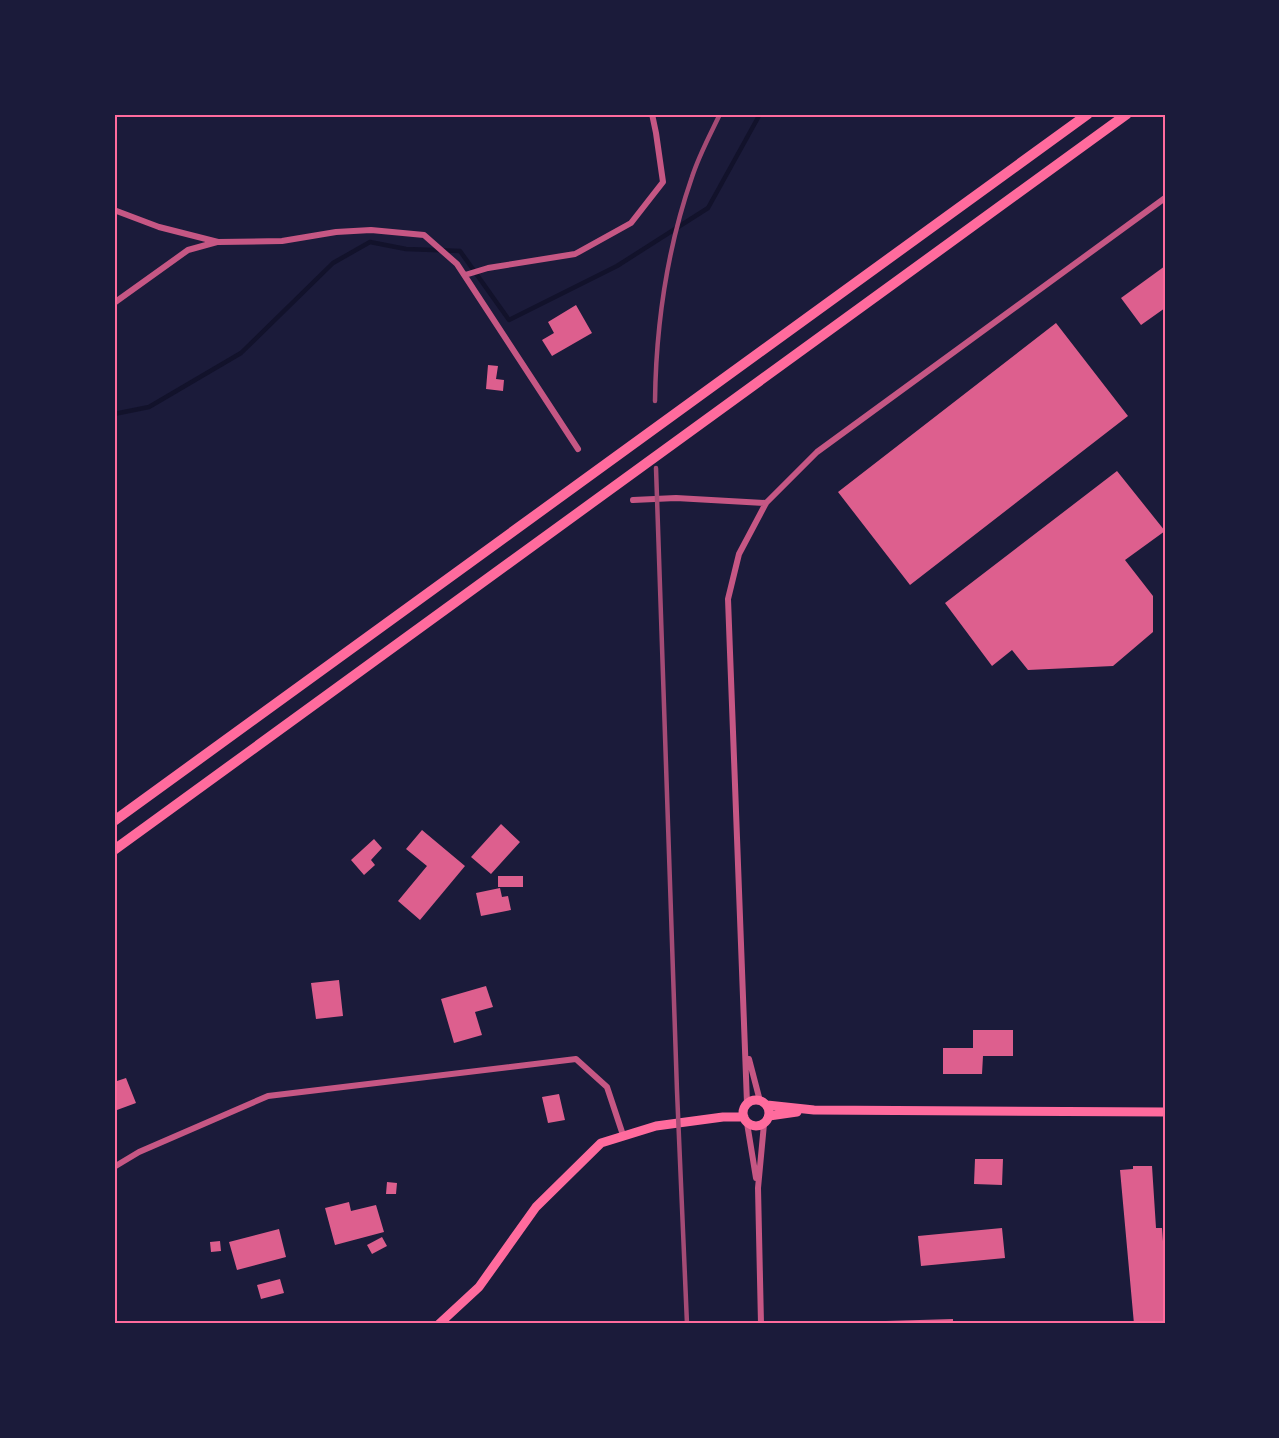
<svg xmlns="http://www.w3.org/2000/svg" width="1279" height="1438" font-family="'Fira Sans',sans-serif">
	<style>
		.lines { fill: none; stroke-linecap: round; stroke-linejoin: round }
		.stream { stroke: #12122b; stroke-width: 4.5 }
		.building { fill: #dd5f8e }
		.minor { stroke: #c65784; stroke-width: 6 }
		.secondary { stroke: #ff6b9d; stroke-width: 9 }
		.motorway { stroke: #ff6b9d; stroke-width: 10 }
		.rail { stroke: #a44b75; stroke-width: 4.5 }
		.neatline { fill: none; stroke: #ff6b9d; stroke-width: 2 }
	</style>
	<rect width="100%" height="100%" fill="#1b1b3a"/>
	<g class="lines">
		<path class="stream" d="M114,414l35,-7 92,-54 92,-90 37,-21 36,7 54,2 49,69 108,-54 91,-58 52,-94"/>
	</g>
	<path class="building" d="M1165,266v42l-24,17 -20,-27z
		M576,305l16,28 -40,23 -10,-16 12,-7 -6,-11z
		M1056,323l72,93 -218,169 -72,-93z
		M488,365l10,1 -2,13 8,1 -1,11 -17,-2z
		M1117,471l48,60 -40,29 28,36v36l-40,34 -85,4 -16,-20 -20,16 -47,-63z
		M501,824l19,18 -29,32 -20,-17z
		M422,830l43,36 -45,54 -22,-19 29,-35 -21,-17z
		M374,839l8,9 -11,12 4,5 -11,10 -13,-15z
		M498,876h25v11h-25z
		M500,888l2,9 6,-1 3,14 -30,6 -5,-23z
		M339,980l4,36 -27,3 -5,-36z
		M486,986l7,21 -18,5 7,23 -28,8 -13,-44z
		M973,1030h40v26h-30l-1,18h-39v-26h30z
		M126,1078l10,25 -19,7 -3,-7v-21z
		M559,1094l6,26 -17,3 -6,-26z
		M975,1159h28l-1,26 -28,-1z
		M1133,1166h19l4,62h6l3,40v56h-31l-14,-154 13,-1z
		M387,1182l10,1 -1,11h-10z
		M349,1202l2,9 25,-6 8,27 -49,13 -10,-37z
		M1002,1228l3,30 -84,8 -3,-30z
		M279,1229l7,28 -49,13 -8,-28z
		M382,1237l5,9 -15,8 -5,-9z
		M220,1241l1,10 -10,1 -1,-10z
		M280,1279l4,14 -23,6 -4,-14z
		M953,1319v5h-101v-2z"/>
	<g class="lines">
		<path class="minor" d="M114,210l45,17 59,15 64,-1 54,-9 35,-2 53,5 33,29 121,185
			M465,275l23,-7 87,-14 56,-31 32,-41 -7,-49 -4,-19
			M114,303l74,-53 29,-8
			M633,500l43,-2 90,5
			M749,1059l11,42
			M747,1103l-19,-504 11,-45 27,-51 51,-51 348,-254
			M747,1123l9,55
			M114,1167l25,-15 129,-56 308,-37 31,28 16,48
			M761,1324l-3,-136 6,-64"/>
		<path class="secondary" d="M743 1113a13 13 0 1 1 26 0a13 13 0 1 1-26 0Z
			M767,1105l47,5 351,2
			M769,1116l28,-4
			M439,1324l40,-37 57,-80 65,-64 55,-17 67,-9h21"/>
		<path class="motorway" d="M114,821l974,-707
			M114,850l1013,-736"/>
		<path class="rail" d="M655,401c1,-76 12,-152 37,-224 7,-22 18,-42 28,-63
			M656,468l21,623 10,233"/>
	</g>
	<rect width="1279" height="1438" fill="none" stroke="#1b1b3a" stroke-width="231"/>
	<rect x="116" y="116" width="1048" height="1206" class="neatline"/>
</svg>
